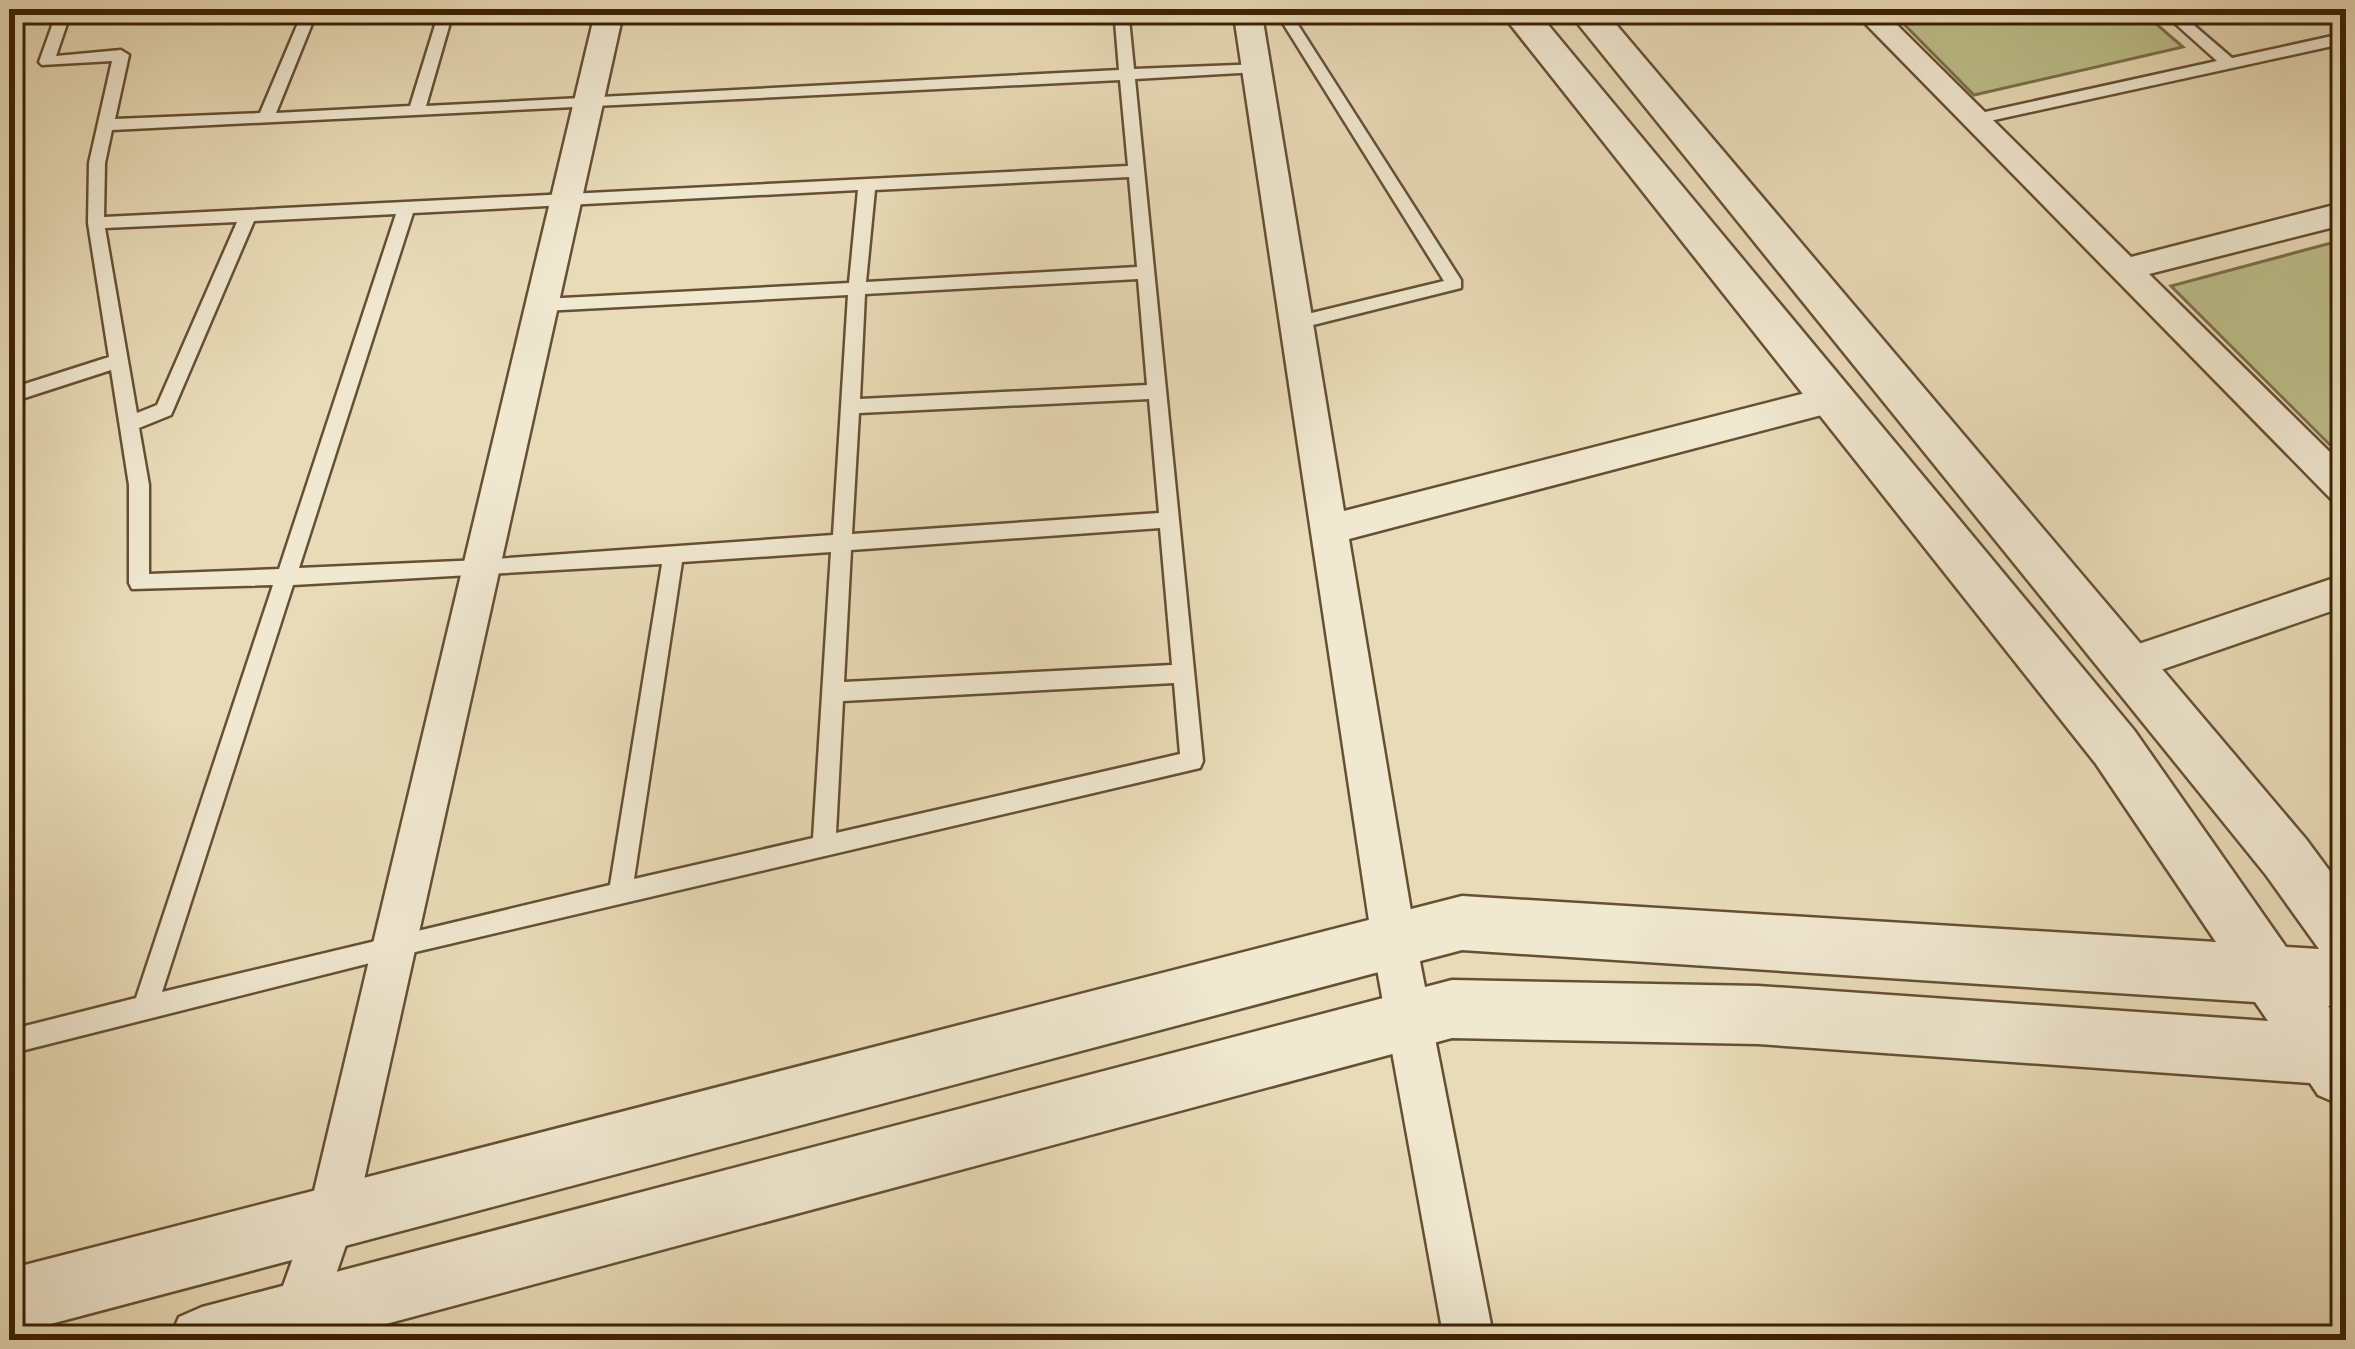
<svg xmlns="http://www.w3.org/2000/svg" width="2355" height="1349" font-family="Cardo,serif">
	<style>
		.green { fill: #bcbe8a; stroke: #7b7048; stroke-width: 3 }
		.lines { fill: none; stroke-linecap: round; stroke-linejoin: round }
		.service-casing { stroke: #665032; stroke-width: 5 }
		.minor-casing { stroke: #665032; stroke-width: 5 }
		.tertiary-casing { stroke: #665032; stroke-width: 5 }
		.service { fill: #f0e8d0; fill-rule: evenodd }
		.minor { fill: #f0e8d0; fill-rule: evenodd }
		.tertiary { fill: #f0e8d0; fill-rule: evenodd }
	</style>
	<rect width="100%" height="100%" fill="#e8dbb7"/>
	<filter id="stains"><feTurbulence type="fractalNoise" baseFrequency=".00167" numOctaves="4"/><feColorMatrix values="0 0 0 0 .2 0 0 0 0 .09 0 0 0 0 .02 0 0 0 .5 -.17"/></filter>
	<radialGradient id="worn" r=".72"><stop offset=".6" stop-color="#630" stop-opacity="0"/><stop offset="1" stop-color="#630" stop-opacity=".3"/></radialGradient>
	<path class="green" d="M1889,9h250l44,38 -209,48z
		M2346,239v222l-175,-175z"/>
	<g class="lines">
		<g class="service-casing">
			<path id="service" d="M58,9h14l-16,47 65,-6 8,5 -14,64 145,-6 44,-104h14l-42,104 134,-7 30,-97h14l-28,97 693,-36 -5,-61h14l6,60 128,-5 3,3 -8,5 -122,7 68,682 -3,7 -806,189 -385,97v-24l127,-32 137,-413 -141,4 -3,-6v-98l-18,-115 -102,33v-14l100,-32 -21,-134 1,-60 23,-102 -70,4 -3,-3zM1120,80l8,86 -1024,51 1,-54 7,-33zM1129,177l8,90 -271,15 9,-92zM858,190l-9,93 -306,16 -9,6 9,6 305,-16 -15,240 -352,25 -182,8 114,-355zM396,214l-117,355 -130,5v-89l-10,-57 32,-13 83,-194zM237,222l-80,183 -20,8 -32,-185zM1138,279l9,106 -287,14 5,-105zM1149,399l10,114 -307,21 7,-121zM1160,528l12,137 -328,17 7,-132zM831,552l-18,286 -179,41 48,-317zM662,564l-52,321 -448,107 131,-407zM1174,683l6,71 -344,79 7,-132z
				M1274,9h14l173,271v8l-164,41 -6,-1v-10l153,-37z
				M2159,9h16l57,49 114,-25v10l-370,81 -8,-5 8,-5 241,-53z"/>
		</g>
		<g class="minor-casing">
			<path id="minor" d="M596,9h28l-268,1207 -40,116 -18,7 -18,-7 -7,-18 35,-98z
				M1233,9h28l83,502 489,-125 12,4 5,9 -5,9 -12,4 -484,127 67,402 78,399h-50l-72,-399z
				M1851,9h30l250,248 215,-55v22l-197,50 197,194v37l-13,-4z
				M2346,574v32l-220,76 -14,-5 -5,-12 5,-12z"/>
		</g>
		<g class="tertiary-casing">
			<path id="tertiary" d="M1498,9h37l599,721 152,217 33,2 -53,-74 -700,-866h37l703,830 40,54v115l-18,-2 18,20v75l-7,3 -21,-9 -8,-12 -552,-39 -306,-6 -1126,302h-157l10,-23 23,-10 1250,-327 306,6 510,35 -13,-19 -793,-52 -1453,385v-66l1453,-373 754,46 -120,-178z"/>
		</g>
		<use href="#service" class="service"/>
		<use href="#minor" class="minor"/>
		<use href="#tertiary" class="tertiary"/>
	</g>
	<rect width="2355" height="1349" fill="none" stroke="#e8dbb7" stroke-width="48"/>
	<rect x="12" y="12" width="2331" height="1325" fill="none" stroke="#3a2105" stroke-width="6"/>
	<rect x="24" y="24" width="2307" height="1301" fill="none" stroke="#3a2105" stroke-width="3"/>
	<rect width="100%" height="100%" filter="url(#stains)"/>
	<rect width="100%" height="100%" fill="url(#worn)"/>
</svg>
